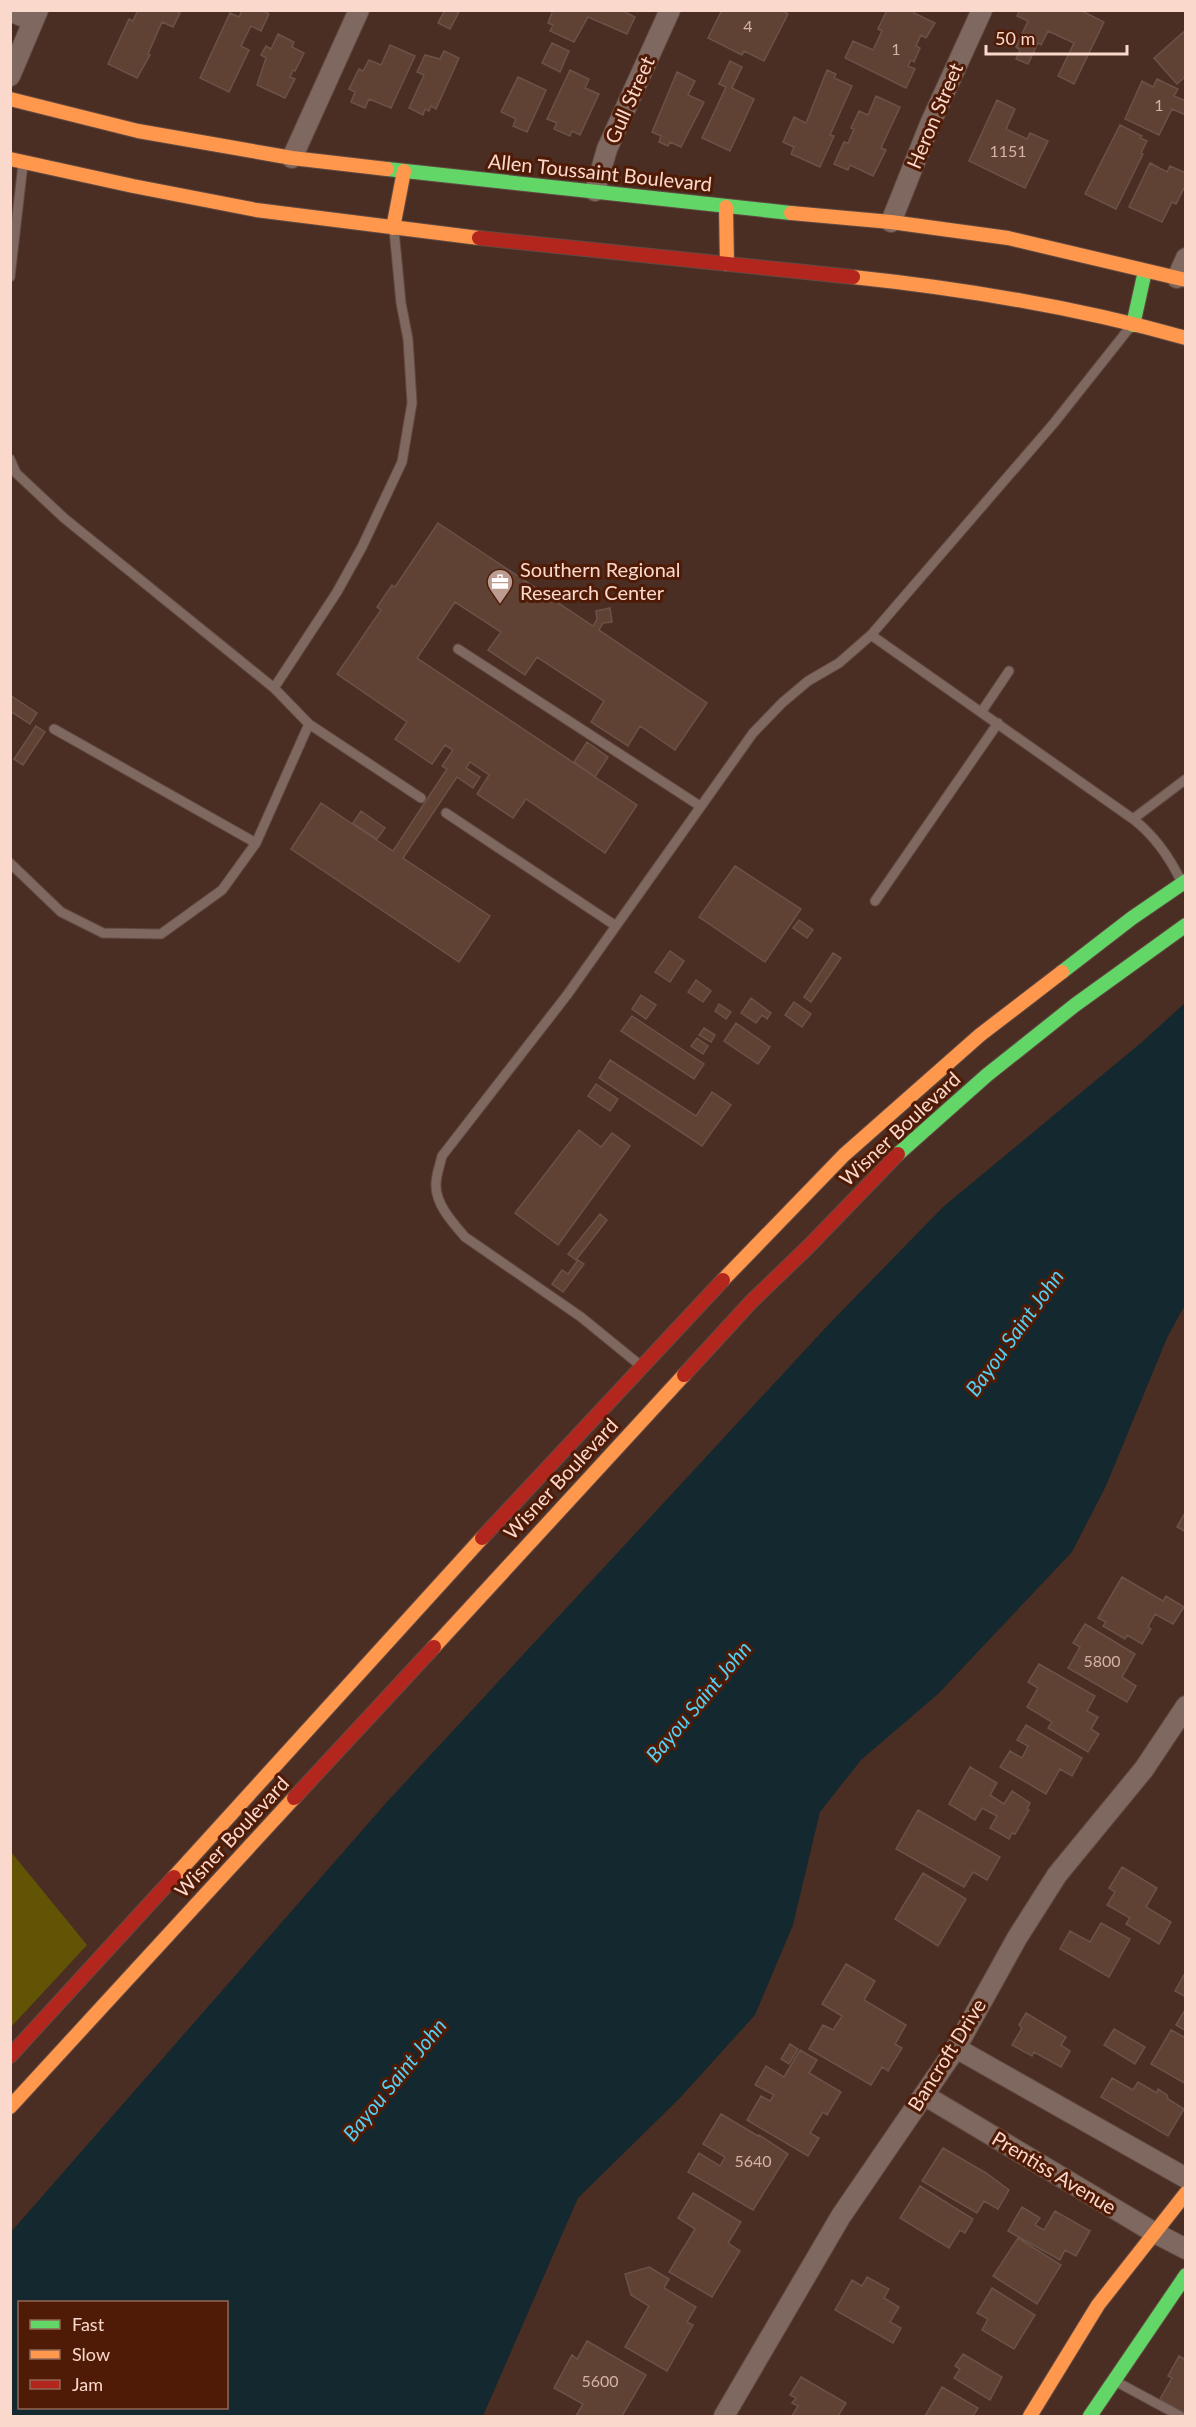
<svg xmlns="http://www.w3.org/2000/svg" width="1196" height="2427" font-family="Lato,sans-serif">
	<style>
		.green { fill: #625405 }
		.water { fill: #14292f; fill-rule: evenodd }
		.building { fill: #604234; stroke: #6a5249; stroke-width: 1.5 }
		.lines { fill: none; stroke-linecap: round; stroke-linejoin: round }
		.lane-casing { stroke: #624a42; stroke-width: 11 }
		.street-casing { stroke: #624a42; stroke-width: 22 }
		.fast-casing { stroke: #624a42; stroke-width: 16 }
		.slow-casing { stroke: #624a42; stroke-width: 16 }
		.jam-casing { stroke: #624a42; stroke-width: 16 }
		.lane { stroke: #7f685f; stroke-width: 9 }
		.street { stroke: #7f685f; stroke-width: 20 }
		.fast { stroke: #63d668; stroke-width: 14 }
		.slow { stroke: #ff974d; stroke-width: 14 }
		.jam { stroke: #b3261e; stroke-width: 14 }
		.labels { text-anchor: middle; stroke-width: 6; stroke-linejoin: round; paint-order: stroke }
		.number-label { font-size: 16px; fill: #d4b2a6 }
		.street-label { font-size: 20px; fill: #fad8cc; stroke: #4f1b06 }
		.poi-label { font-size: 20px; fill: #fad8cc; stroke: #4f1b06; text-anchor: start }
		.water-label { font-size: 21px; font-style: italic; fill: #53cff3; stroke: #4f1b06 }
	</style>
	<rect width="100%" height="100%" fill="#4a2e23"/>
	<path class="green" d="M11,1852l76,93 -76,82h-1z"/>
	<path class="water" d="M1185,1003v302l-18,33 -61,148 -34,66 -134,142 -77,66 -41,52 -27,113 -38,90 -75,83 -102,100 -95,218h-472v-184l375,-429 443,-479 114,-117 199,-165zM20,2302h206v106h-206z"/>
	<path class="building" d="M138,10h36l6,3 -7,14 -11,-5 -14,32 2,1 -13,23 -29,-14 21,-45 4,2z
		M242,10h20l7,4 -8,17 -10,-5 -10,20 8,4 -20,42 -29,-14 30,-65 9,4z
		M445,10l14,2 -9,17 -12,-6z
		M553,10h68l14,7 -8,17 -39,-17 -14,25 -24,-11 3,-6 -5,-2z
		M722,10h59l7,4 -24,47 -20,-10 -2,4 -34,-17z
		M887,10h28l-1,3 21,10 -9,15 -5,-3 -5,11 4,2 -6,14 -3,-2 -3,6 7,3 -9,19 -61,-30 8,-17 20,9 9,-19 -4,-2z
		M1020,10h60l24,12 -30,62 -16,-8 16,-33 -26,-12 -7,14 -3,-2 -10,21 -12,-5 4,-9 -4,-3 12,-26 -11,-5z
		M1186,30v46l-9,8 -23,-26z
		M278,34l16,8 -2,5 12,6 -9,18 -2,-1 -3,7 5,2 -10,19 -28,-13 9,-27 -5,-3 5,-9 5,3z
		M552,43l17,8 -9,21 -18,-9z
		M390,45l25,11 -24,52 -22,-9 -4,9 -14,-6 4,-10 -6,-3 10,-20 4,2 6,-11 12,5z
		M444,51l15,7 -23,51 -5,-3 -2,5 -4,-2 -2,6 -14,-7 15,-33 -7,-3 8,-17 15,4z
		M730,61l12,6 -10,21 22,11 -24,52 -28,-13 24,-51 -7,-3z
		M570,70l19,9 -4,9 14,6 -19,41 -8,-4 -2,5 -16,-7 3,-6 -10,-4z
		M827,70l9,4 -2,4 18,8 -22,49 4,1 -14,31 -29,-13 3,-7 -11,-5 11,-25 12,6z
		M677,72l18,9 -7,14 16,7 -23,45 -11,-5 -2,4 -9,-4 2,-6 -9,-4z
		M518,77l28,13 -19,42 -14,-6 3,-7 -15,-7z
		M1157,79l21,10 -4,7 12,5v14l-14,-6 -13,26 -34,-16 17,-38 11,6z
		M876,96l24,11 -19,41 5,2 -13,26 -23,-11 -2,5 -14,-6 10,-22 4,1 6,-14 -3,-1 8,-17 9,4z
		M997,100l18,9 -9,20 21,10 3,-6 18,8 -23,47 -56,-27z
		M1120,125l22,11 -2,2 7,3 -6,12 2,1 -27,55 -31,-15z
		M1150,163l17,9 3,-6 16,7v11l-10,20 -4,-2 -10,20 -33,-15z
		M438,523l155,103 4,-7 -1,-8 14,-3 2,14 -9,1 -4,7 108,73 -32,47 -35,-24 -12,20 -37,-24 13,-21 -67,-44 -12,18 -37,-25 13,-18 -46,-30 -38,56 220,147 -32,48 -79,-54 -13,19 -36,-24 12,-19 -19,-13 -4,6 14,9 -7,11 -16,-11 -54,81 87,58 -31,46 -168,-113 30,-46 72,48 54,-82 -5,-3 11,-16 -8,-5 -13,19 -37,-25 12,-17 -70,-48 44,-64 -4,-3 15,-22 3,2z
		M10,695l27,18 -7,11 -20,-13z
		M36,726l9,6 -22,33 -9,-6z
		M587,742l21,15 -13,20 -21,-15z
		M361,811l24,17 -8,11 -24,-16z
		M735,866l66,43 -36,53 -66,-45z
		M799,920l14,10 -6,8 -14,-10z
		M670,951l14,10 -14,21 -15,-10z
		M833,953l8,5 -30,44 -7,-5z
		M696,980l15,11 -8,11 -15,-10z
		M641,995l15,10 -10,14 -14,-10z
		M751,998l20,15 -4,6 -5,-4 -6,8 -15,-10z
		M794,1002l17,12 -9,13 -17,-12z
		M719,1004l12,8 -5,7 -11,-8z
		M632,1016l72,48 -10,15 -73,-48z
		M736,1023l34,24 -12,17 -34,-23z
		M704,1028l11,7 -4,7 -12,-7z
		M697,1038l11,8 -5,8 -12,-8z
		M610,1060l86,56 16,-24 19,13 -29,41 -103,-68z
		M596,1084l22,15 -8,12 -22,-15z
		M579,1130l22,17 11,-14 18,13 -72,99 -43,-32z
		M600,1214l7,6 -31,40 -8,-6z
		M578,1260l6,4 -21,28 -11,-8 10,-14 6,4z
		M1186,1511v21l-9,-5z
		M1122,1577l41,24 3,-5 18,11 -11,17 -18,-10 -7,13 3,2 -9,15 -15,-9 -2,4 -22,-13 3,-4 -8,-4z
		M1085,1624l50,30 -13,23 14,9 -9,16 -59,-34 12,-21 -7,-4z
		M1039,1664l56,32 -8,15 11,6 -7,12 8,5 -11,18 -40,-24 4,-6 -25,-15 11,-19 -10,-6z
		M1026,1725l56,33 -10,18 -12,-7 -14,25 -46,-27 10,-16 12,7 6,-12 -11,-6z
		M970,1767l27,16 -7,12 14,9 8,-13 18,12 -3,6 2,1 -14,24 -3,-1 -3,6 -19,-11 7,-12 -15,-8 -7,12 -26,-16z
		M918,1810l82,47 -13,23 -14,-8 -9,15 -68,-38z
		M1122,1867l35,21 -11,19 25,15 -12,22 -33,-20 4,-6 -23,-13 8,-13 -6,-4z
		M923,1873l43,26 -28,47 -43,-27z
		M1101,1923l29,16 -21,38 -49,-28 10,-18 20,11z
		M846,1964l29,17 -11,19 42,25 -11,19 7,4 -14,23 -6,-4 -11,18 -62,-36 14,-24 10,5 9,-14 -20,-12z
		M1184,1975h2v22l-11,-6z
		M1185,2010l1,1v20l-10,-6z
		M1026,2013l40,24 -5,8 9,6 -9,16 -27,-15 -2,4 -20,-11 10,-17 -3,-3z
		M1114,2029l31,18 -10,17 -31,-19z
		M1171,2030l15,8v46l-35,-20z
		M790,2044l8,5 -9,15 -8,-5z
		M800,2050l17,10 -8,13 32,19 -14,23 -4,-3 -13,21 9,5 -11,18 -61,-36 14,-24 9,5 4,-6 -19,-10 11,-19 18,11z
		M1112,2078l21,12 5,-8 19,11 1,-4 9,6 1,4 16,10 -16,27 -67,-39z
		M721,2114l37,22 1,-1 29,19 -35,56 -65,-38 11,-19 21,13 5,-9 -22,-13z
		M943,2148l43,25 23,17 -11,19 -14,-8 -7,12 -55,-32z
		M920,2186l53,33 -8,14 -5,-3 -11,18 -49,-30z
		M693,2193l48,29 -13,21 12,8 -28,46 -43,-25 26,-43 -17,-11z
		M1022,2207l18,11 -5,7 9,5 11,-19 35,20 -14,25 -11,-6 -5,10 -52,-29z
		M1018,2238l43,27 -24,39 -44,-28z
		M649,2267l20,12 -5,9 32,19 -9,15 6,3 -26,46 -42,-24 24,-41 -18,-11 -6,-21z
		M867,2277l22,12 -5,9 15,9 -9,15 11,6 -8,15 -58,-33 17,-30 10,6z
		M992,2288l43,27 -21,34 -32,-19 6,-11 -11,-6z
		M587,2341l59,34 -24,41h-46l7,-12 -29,-16 18,-33 5,4z
		M963,2354l39,23 -12,23 -36,-22 6,-9 -5,-3z
		M1179,2356l7,4v54l-26,-15 12,-21 -4,-2z
		M801,2377l45,26 -8,13h-46l6,-10 -6,-3 4,-5 -6,-3z
		M942,2387l36,21 -5,8h-48z"/>
	<g class="lines">
		<g class="lane-casing">
			<path id="lane" d="M10,277l13,-113
				M10,459l6,14 48,45 210,170
				M871,635l183,-212 77,-97
				M458,649l242,157
				M982,711l27,-40
				M309,724l112,74
				M54,729l202,114 53,-119 -35,-36 63,-96 25,-45 40,-85 10,-59 -4,-64 -7,-36 -7,-73
				M446,813l170,113
				M1133,819l53,-40
				M10,863l51,49 42,21 58,1 61,-44 34,-47
				M875,901l123,-178
				M641,1366l-60,-49 -116,-80c-12,-14 -30,-33 -29,-53 0,-9 4,-19 6,-28l125,-161 186,-262 29,-30 26,-22 31,-18 32,-28 262,184c22,17 36,37 48,62
				M1115,2381l65,35"/>
		</g>
		<g class="street-casing">
			<path id="street" d="M10,11l23,10
				M10,76l28,-66
				M292,158l67,-148
				M595,191l12,-42 63,-139
				M891,222l39,-98 52,-114
				M1177,278l9,-20
				M956,2048l230,130
				M924,2095l231,138 31,16
				M724,2416l117,-200 115,-168 61,-110 40,-63 87,-106 42,-63"/>
		</g>
		<g class="fast-casing">
			<path id="fast" d="M387,169l404,44
				M1133,325l12,-54
				M1062,972l70,-54 54,-37
				M898,1154l89,-79 88,-70 111,-80
				M1090,2416l96,-141"/>
		</g>
		<g class="slow-casing">
			<path id="slow" d="M10,99l128,32 154,27 95,11
				M10,159l123,27 123,24 223,28
				M726,207l1,57
				M791,213l100,9 117,16 178,42
				M393,228l11,-57
				M853,277c113,12 223,30 333,61
				M723,1280l121,-125 136,-120 82,-63
				M434,1647l250,-272
				M174,1877l308,-339
				M10,2107l284,-309
				M1030,2416l68,-111 88,-112"/>
		</g>
		<g class="jam-casing">
			<path id="jam" d="M479,238l374,39
				M684,1375l67,-73 58,-56 89,-92
				M482,1538l241,-258
				M294,1798l140,-151
				M10,2056l164,-179"/>
		</g>
		<use href="#lane" class="lane"/>
		<use href="#street" class="street"/>
		<use href="#fast" class="fast"/>
		<use href="#slow" class="slow"/>
		<use href="#jam" class="jam"/>
	</g>
	<defs>
		<g id="office-pin" transform="scale(1.35)"><path d="M0 17L-7.5 6A9.5 9.5 0 1 1 7.5 6Z" fill="#bc9c91" stroke="#4f1b06"/><path d="M-6-3h4V-5.5h4V-3h4V5H-6ZM-1-4.5V-3h2v-1.5ZM-6 0V1H6V0Z" fill="#fff"/></g>
	</defs>
	<g fill-rule="evenodd">
		<use href="#office-pin" x="500" y="582"/>
	</g>
	<g class="labels">
		<g class="number-label">
			<text x="748" y="32">4</text>
			<text x="896" y="55">1</text>
			<text x="1159" y="111">1</text>
			<text x="1008" y="157">1151</text>
			<text x="1102" y="1667">5800</text>
			<text x="753" y="2167">5640</text>
			<text x="600" y="2387">5600</text>
		</g>
		<g class="street-label">
			<text transform="translate(630 100) rotate(-66)" y="7">Gull Street</text>
			<text transform="translate(935 116) rotate(-67)" y="7">Heron Street</text>
			<text transform="translate(600 173) rotate(6)" y="7">Allen Toussaint Boulevard</text>
			<text transform="translate(900 1129) rotate(-43)" y="7">Wisner Boulevard</text>
			<text transform="translate(561 1479) rotate(-47)" y="7">Wisner Boulevard</text>
			<text transform="translate(232 1837) rotate(-47)" y="7">Wisner Boulevard</text>
			<text transform="translate(947 2055) rotate(-58)" y="7">Bancroft Drive</text>
			<text transform="translate(1054 2173) rotate(31)" y="7">Prentiss Avenue</text>
		</g>
		<g class="poi-label">
			<text x="520" y="577">Southern Regional<tspan x="520" dy="23">Research Center</tspan></text>
		</g>
		<g class="water-label">
			<text transform="translate(1015 1333) rotate(-54)" y="7">Bayou Saint John</text>
			<text transform="translate(699 1702) rotate(-50)" y="7">Bayou Saint John</text>
			<text transform="translate(395 2080) rotate(-51)" y="7">Bayou Saint John</text>
		</g>
	</g>
	<rect width="1196" height="2427" fill="none" stroke="#fad8cc" stroke-width="24"/>
	<rect x="18" y="2301" width="210" height="108" fill="#4f1b06" stroke="#936755" stroke-width="1.5"/>
	<rect x="30" y="2320" width="30" height="9" fill="#63d668" stroke="#936755" stroke-width="1.5"/>
	<text x="72" y="2331" font-size="18" fill="#fad8cc">Fast</text>
	<rect x="30" y="2350" width="30" height="9" fill="#ff974d" stroke="#936755" stroke-width="1.5"/>
	<text x="72" y="2361" font-size="18" fill="#fad8cc">Slow</text>
	<rect x="30" y="2380" width="30" height="9" fill="#b3261e" stroke="#936755" stroke-width="1.5"/>
	<text x="72" y="2391" font-size="18" fill="#fad8cc">Jam</text>
	<path d="M986 45v9h141v-9" fill="none" stroke="#fad8cc" stroke-width="3"/>
	<text x="995" y="45" font-size="18" fill="#fad8cc" stroke="#4f1b06" stroke-width="4.5" paint-order="stroke">50 m</text>
</svg>
